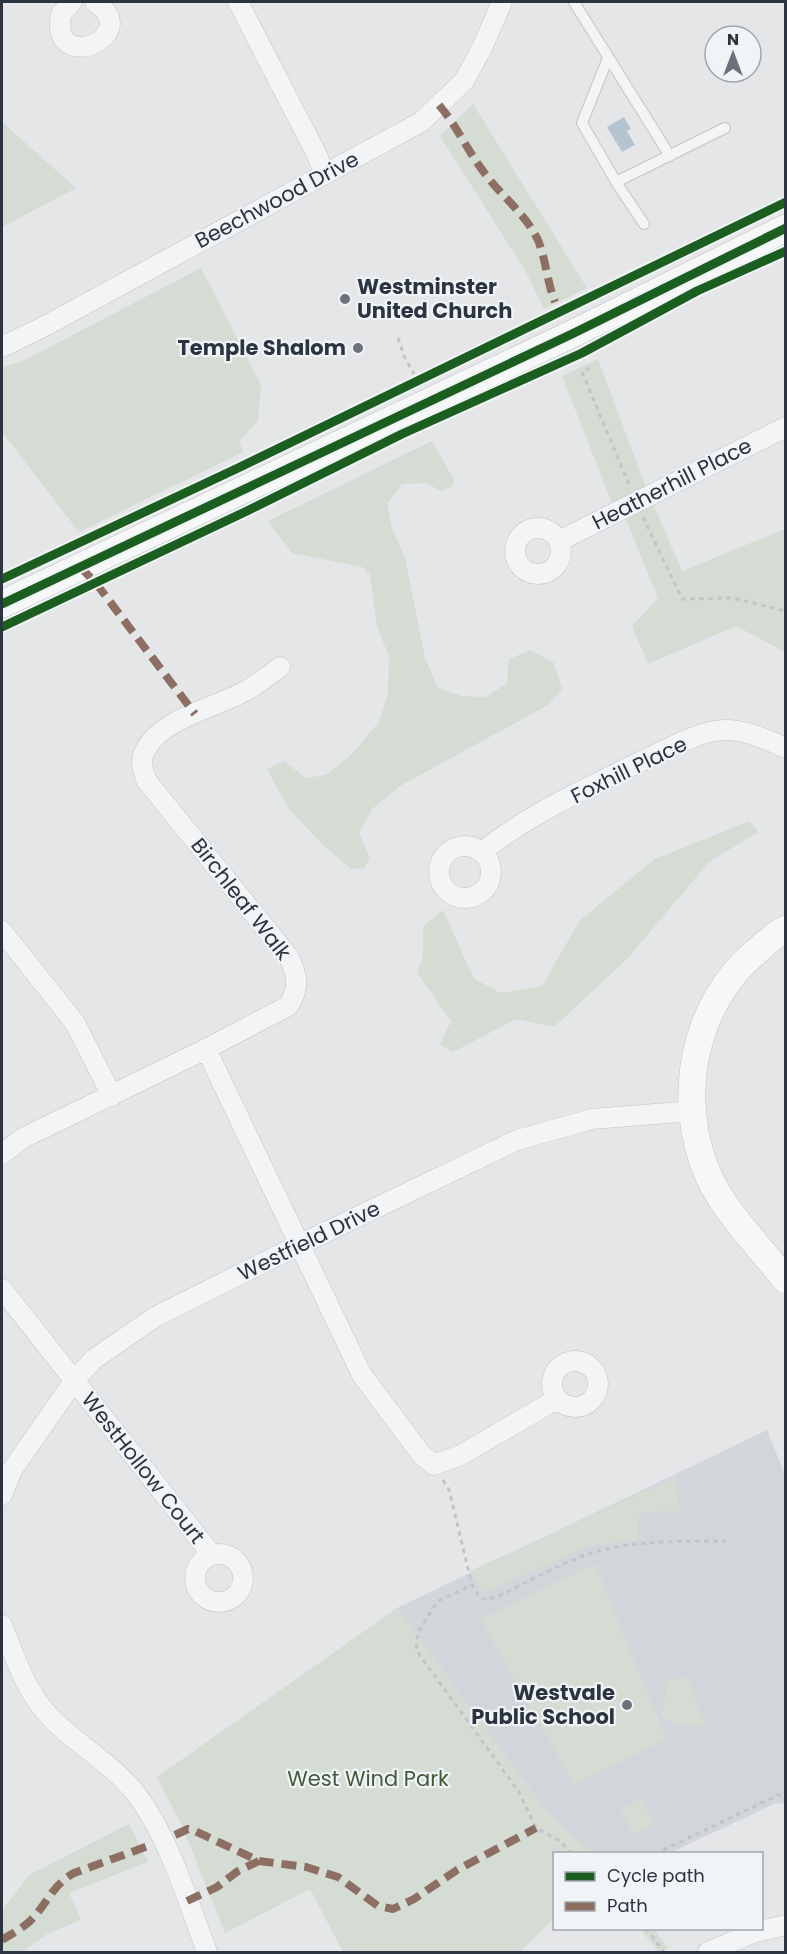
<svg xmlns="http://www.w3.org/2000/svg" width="787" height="1954" font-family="Poppins,sans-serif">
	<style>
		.built { fill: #d2d6db }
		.green { fill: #d5dcd4 }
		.water { fill: #b4c4d1 }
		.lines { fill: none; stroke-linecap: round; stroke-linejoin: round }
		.lane-casing { stroke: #c2c4c6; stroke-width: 12 }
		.street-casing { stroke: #c2c4c6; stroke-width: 21 }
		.secondary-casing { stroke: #c2c4c6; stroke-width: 28 }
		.path { stroke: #c2c4c7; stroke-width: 3; stroke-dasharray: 4.5 4.5; stroke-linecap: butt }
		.lane { stroke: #f2f4f5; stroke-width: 10 }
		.street { stroke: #f2f4f5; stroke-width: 20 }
		.secondary { stroke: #f6f7f7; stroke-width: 27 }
		.quiet { stroke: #8d6e63; stroke-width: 8; stroke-dasharray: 15 8; stroke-linecap: butt }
		.cycleway-casing { stroke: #f1f4f7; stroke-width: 13 }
		.cycleway { stroke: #1b5e20; stroke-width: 9 }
		.poi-dot { fill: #6c727b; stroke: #f1f4f7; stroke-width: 2 }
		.labels { text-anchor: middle; stroke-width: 4.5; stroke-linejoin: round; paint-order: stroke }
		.street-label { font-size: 21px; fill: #2b3441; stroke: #f1f4f7 }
		.poi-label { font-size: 21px; font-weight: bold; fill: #2b3441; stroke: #f1f4f7; text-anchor: end }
		.park-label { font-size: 21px; fill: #425c39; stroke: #f1f4f7 }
	</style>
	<rect width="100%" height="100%" fill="#e4e6e8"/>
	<path class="built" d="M767,1430l18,45v329l-9,-1 -106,50h-79l-48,-45 -146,-200z"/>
	<path class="green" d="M473,104l114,184 -43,21 -18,-37 -86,-136z
		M2,122l74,66 -74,39z
		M201,268l60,117 -3,36 -19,20 4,11 -164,80 -77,-100v-65l19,-5z
		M598,359l49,131 35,81 103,-42v123l-49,-26 -88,38 -16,-38 26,-28 -31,-76 -14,-16 -51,-130z
		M432,441l22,39 -3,8 -10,3 -15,-8 -24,1 -15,19 5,25 13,30 20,100 13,30 23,8 25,1 21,-14 2,-24 22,-9 23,13 8,26 -14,16 -148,81 -28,23 -13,24 11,26 -6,9 -13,1 -28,-24 -35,-37 -21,-39 17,-8 22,17 20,-3 26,-21 27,-32 9,-28 1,-37 -12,-31 -7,-51 -8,-8 -70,-14 -24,-32z
		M750,821l8,11 -49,30 -81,96 -74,69 -38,-8 -63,33 -13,-7 11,-24 -34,-48 6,-16v-31l20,-16 31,69 27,14 41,-7 38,-66 75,-61z
		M675,1478l4,32 -40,3 -1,27 -49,6 -105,47 -14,-22z
		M595,1564l71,175 -92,45 -94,-165z
		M397,1608l146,200 48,45 -37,1v64l-34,34h-177l-33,-63 -85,44 -43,-107 -25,-49z
		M688,1676l17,50c-16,0 -31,-1 -45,-9l5,-15 1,-20z
		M642,1798l11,25 -19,12 -11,-21 -1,-6z
		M129,1824l19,38 -79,31 12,27 -32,13 -26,19h-21v-41l27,-36z
		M640,1929h14l14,19 -9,4z"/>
	<path class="water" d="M624,117l7,12 -4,2 8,14 -13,7 -15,-25z"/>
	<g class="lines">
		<g class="lane-casing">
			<path id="lane" d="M574,2l96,154
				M608,58l-26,65 34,59 28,42
				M616,182l109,-54"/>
		</g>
		<g class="street-casing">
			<path id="street" d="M72,2l-11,12c-12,63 85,22 34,-12
				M238,2l77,149 10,23
				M2,347l43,-21 376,-204 43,-41 18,-33 20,-46
				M515 551a23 23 0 1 1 46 0a23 23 0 1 1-46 0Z
				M559,541l227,-114
				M439 872a26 26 0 1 1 52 0a26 26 0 1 1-52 0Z
				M482,852c48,-39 107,-65 162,-92 22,-10 56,-30 81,-30 23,0 40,9 61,18
				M2,931l73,92 37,73
				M206,1049l156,326 59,79 13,11 27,-10 96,-56
				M2,1154l21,-16 183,-89 82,-43c12,-17 10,-32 0,-50l-142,-176c-3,-11 -7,-20 0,-31 17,-32 73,-42 103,-60 11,-7 21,-14 31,-22
				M2,1289l210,266
				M552 1384a23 23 0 1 1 46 0a23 23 0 1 1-46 0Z
				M2,1495l10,-25 62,-89 20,-22 61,-42 144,-72 218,-105 75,-21 101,-8
				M195 1578a24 24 0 1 1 48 0a24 24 0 1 1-48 0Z
				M2,1625c13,33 24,67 49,93 25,26 62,46 85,76 32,41 53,110 71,158
				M708,1952l47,-20 31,-7"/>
		</g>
		<g class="secondary-casing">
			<path id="secondary" d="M2,604l570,-270 214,-106
				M786,929c-11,5 -20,14 -29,22 -65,53 -82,150 -48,226 16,35 52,72 77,103"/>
		</g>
		<path class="path" d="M398,338l6,18 10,18
			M590,368l-8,4 48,115
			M643,517l39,82 50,-1 54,13
			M443,1480l6,10 23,95
			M571,1854l-11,-13 -24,-13 -17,-36 -103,-142 2,-18 20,-31 34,-16 9,14 14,-1c29,-14 58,-31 88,-42 45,-17 95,-14 142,-15
			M655,1854l123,-59 8,1
			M646,1928l18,24"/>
		<use href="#lane" class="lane"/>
		<use href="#street" class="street"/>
		<use href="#secondary" class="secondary"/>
		<path class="quiet" d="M439,105c18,21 28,45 44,66 17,24 42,42 55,69 8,20 9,42 17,62
			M80,567l15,15 100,132
			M175,1835l13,-6 5,1 66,31 47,6 32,10 40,29 15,3 21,-10 43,-29 79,-42
			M187,1901l30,-14 21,-16 21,-10
			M2,1940c9,-6 19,-11 27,-18 18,-17 22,-36 45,-49l77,-28"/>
		<g class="cycleway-casing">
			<path id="cycleway" d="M2,579l236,-111 548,-266
				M2,604l570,-270 214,-106
				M2,627l245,-116 155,-77 180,-81 115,-62 89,-40"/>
		</g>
		<use href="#cycleway" class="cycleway"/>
	</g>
	<g class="poi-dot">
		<circle cx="345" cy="299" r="6"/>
		<circle cx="358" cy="348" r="6"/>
		<circle cx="627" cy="1705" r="6"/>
	</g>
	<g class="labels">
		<g class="street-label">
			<text transform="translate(277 200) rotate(-28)" y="7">Beechwood Drive</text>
			<text transform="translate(672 484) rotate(-27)" y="7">Heatherhill Place</text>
			<text transform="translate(629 770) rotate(-26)" y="7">Foxhill Place</text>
			<text transform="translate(241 899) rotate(52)" y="7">Birchleaf Walk</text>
			<text transform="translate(309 1241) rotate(-26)" y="7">Westfield Drive</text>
			<text transform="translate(143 1468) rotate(52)" y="7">WestHollow Court</text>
		</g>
		<g class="poi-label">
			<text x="357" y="294" text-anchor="start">Westminster<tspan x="357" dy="24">United Church</tspan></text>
			<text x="346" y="355">Temple Shalom</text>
			<text x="615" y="1700">Westvale<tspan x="615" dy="24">Public School</tspan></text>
		</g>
		<g class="park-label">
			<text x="368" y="1786">West Wind Park</text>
		</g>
	</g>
	<rect width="787" height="1954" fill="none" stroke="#2b3441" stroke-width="6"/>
	<rect x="553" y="1852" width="210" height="78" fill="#f1f4f7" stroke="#a2a7ae" stroke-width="1.5"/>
	<rect x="565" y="1872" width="30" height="9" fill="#1b5e20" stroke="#a2a7ae" stroke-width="1.5"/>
	<text x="607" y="1882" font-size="18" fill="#2b3441">Cycle path</text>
	<rect x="565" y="1902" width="30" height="9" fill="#8d6e63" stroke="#a2a7ae" stroke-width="1.5"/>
	<text x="607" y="1912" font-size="18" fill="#2b3441">Path</text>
	<g transform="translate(733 54)"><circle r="28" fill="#f1f4f7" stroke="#a2a7ae" stroke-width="1.5"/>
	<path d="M0-4.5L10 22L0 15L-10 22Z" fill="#6c727b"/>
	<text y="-9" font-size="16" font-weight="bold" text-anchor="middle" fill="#2b3441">N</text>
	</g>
</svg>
